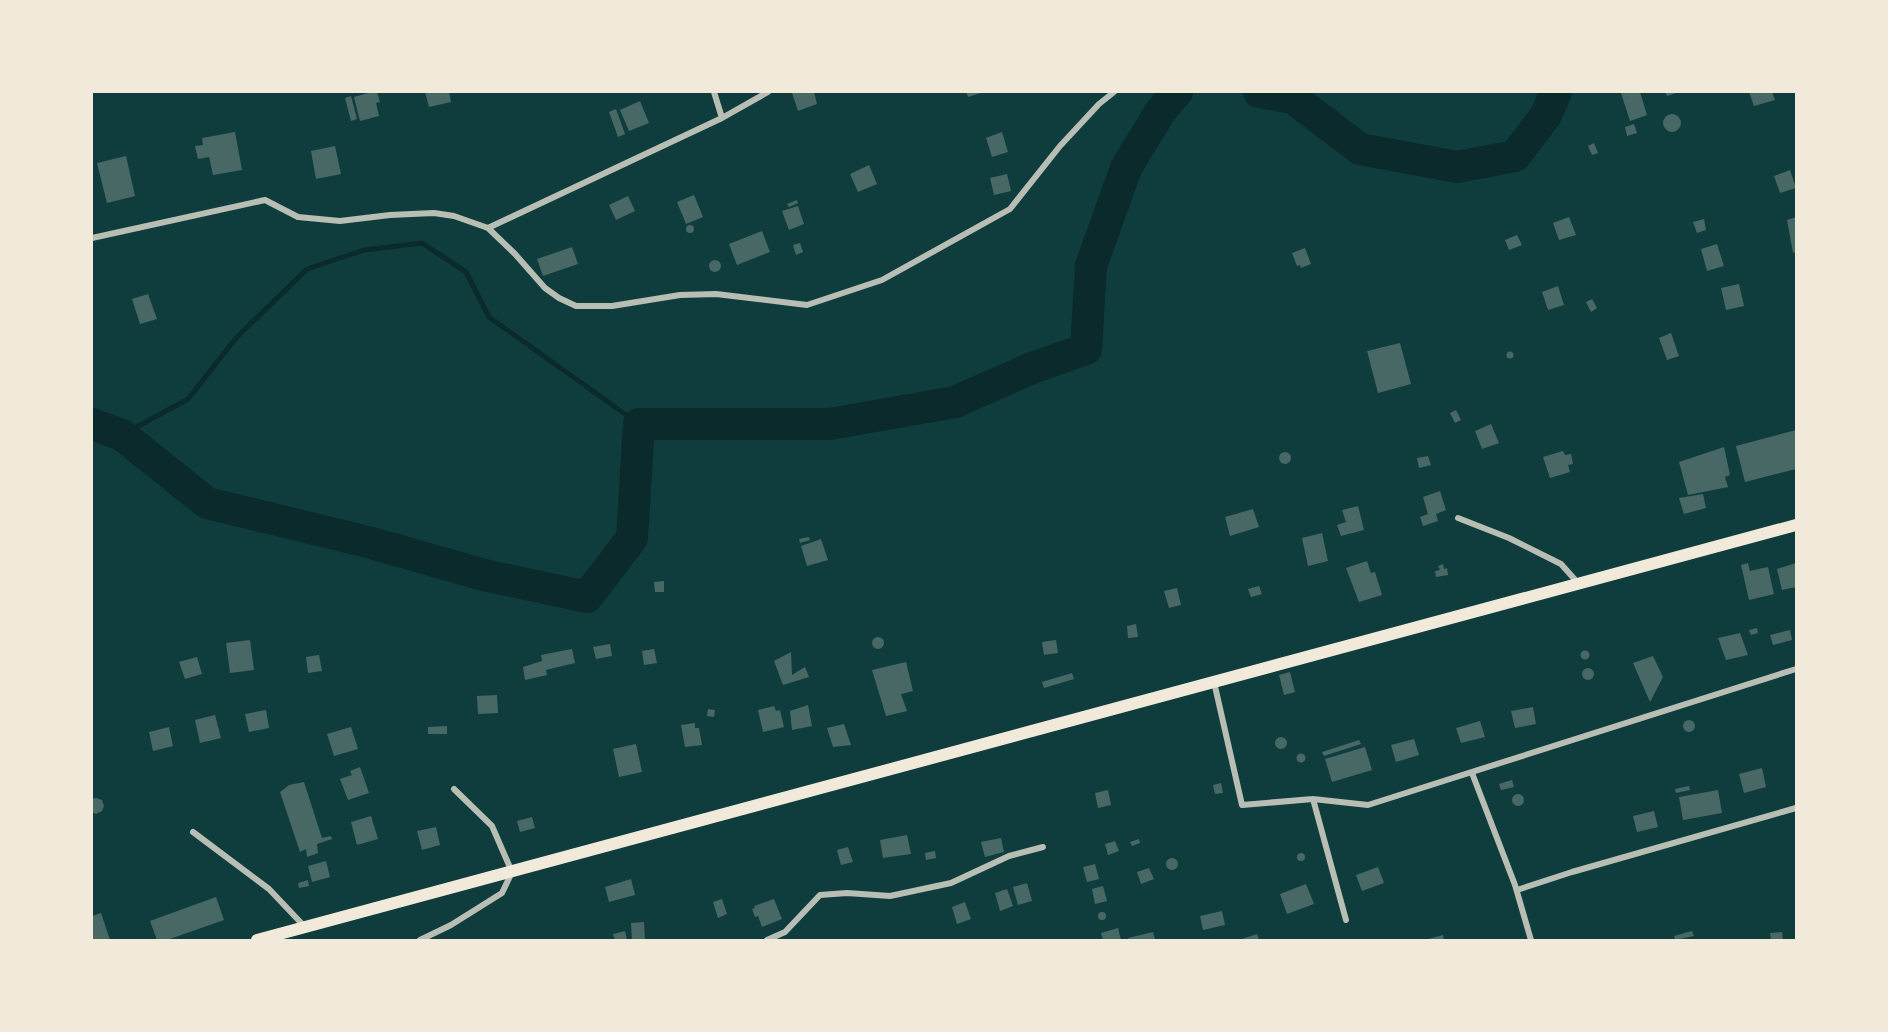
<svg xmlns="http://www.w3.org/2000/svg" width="1888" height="1032" font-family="Mulish,sans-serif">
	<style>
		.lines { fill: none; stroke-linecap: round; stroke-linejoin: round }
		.stream { stroke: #0a2a2b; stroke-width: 5 }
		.river { stroke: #0a2a2b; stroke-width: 32 }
		.building { fill: #486865 }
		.minor { stroke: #b8beb3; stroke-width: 6 }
		.secondary { stroke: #f1e9da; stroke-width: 12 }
	</style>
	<rect width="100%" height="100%" fill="#0f3d3e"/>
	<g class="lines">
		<path class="stream" d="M122,435l66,-36 48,-61 71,-69 57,-19 58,-7 44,29 23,45 150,107"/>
		<path class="river" d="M1259,92l34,6 67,51 97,18 58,-11 31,-41 10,-23
			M92,424l30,11 85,68 161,39 116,33 103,22 45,-59 7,-114h191l125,-22 77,-34 54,-19 5,-83 35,-98 34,-56 17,-20"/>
	</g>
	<path class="building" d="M372,92h5l3,10 -4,1 3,13 -19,5 -6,-24z
		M425,92h24l2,10 -22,5z
		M796,92h18l3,12 -19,7 -6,-18z
		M966,92h18l-16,5z
		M1625,92h15l7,23 -17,6 -9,-28z
		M1665,92h14l-12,4z
		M1749,92h23l3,8 -21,6z
		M351,96l6,23 -6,2 -6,-23z
		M640,101l9,22 -20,8 -9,-21z
		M616,109l9,25 -7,3 -9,-25z
		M1663 123a9 9 0 1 1 18 0a9 9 0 1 1-18 0Z
		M1634,124l3,9 -10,3 -2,-9z
		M235,132l7,38 -29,5 -4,-18 -11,2 -3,-13 8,-1 -1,-7z
		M1002,132l6,20 -16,5 -6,-19z
		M1594,143l4,10 -6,2 -4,-9z
		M335,146l6,28 -25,5 -5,-28z
		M126,156l9,40 -28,7 -10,-40z
		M869,165l8,19 -19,8 -8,-18z
		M1790,170l6,18 -16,5 -6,-17z
		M1007,174l4,17 -17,4 -4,-17z
		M694,195l9,22 -17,7 -9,-22z
		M628,196l7,15 -19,9 -7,-15z
		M797,200l1,3 -9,4 -2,-3z
		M798,206l6,18 -15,6 -7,-19z
		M1569,217l7,18 -17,5 -6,-17z
		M1796,217v35l-3,1 -6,-33z
		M1704,219l2,11 -9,3 -4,-11z
		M686 229a4 4 0 1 1 8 0a4 4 0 1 1-8 0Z
		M762,231l8,21 -33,13 -8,-21z
		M1517,235l5,10 -13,5 -4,-10z
		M800,243l3,9 -7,3 -3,-10z
		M1717,244l7,22 -17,5 -6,-22z
		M572,247l6,17 -35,12 -6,-17z
		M1305,248l6,16 -10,4 -1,-3 -3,1 -5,-13z
		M709 266a6 6 0 1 1 12 0a6 6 0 1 1-12 0Z
		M1739,284l5,22 -18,4 -5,-22z
		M1558,286l6,19 -16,5 -6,-18z
		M148,294l9,25 -17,5 -8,-25z
		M1592,299l5,9 -6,4 -5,-10z
		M1671,333l8,23 -12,4 -8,-22z
		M1400,343l11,41 -33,9 -11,-42z
		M1506.5 355a3.5 3.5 0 1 1 7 0a3.5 3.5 0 1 1-7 0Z
		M1456,410l5,10 -6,3 -5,-10z
		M1491,424l8,19 -17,6 -7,-18z
		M1796,430v39l-51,13 -9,-36z
		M1724,447l6,28 -5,2 3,10 -40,8 -9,-33z
		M1563,451l2,4 6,-1 2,10 -5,1 2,7 -20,6 -7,-21z
		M1279 458a6 6 0 1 1 12 0a6 6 0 1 1-12 0Z
		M1428,456l3,9 -12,3 -2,-10z
		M1440,491l6,19 -10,4 2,7 -15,5 -3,-9 8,-3 -5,-17z
		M1703,494l3,14 -22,6 -5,-16z
		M1358,506l6,24 -23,6 -4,-11 9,-3 -4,-12z
		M1253,509l6,18 -29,9 -5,-19z
		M1322,533l6,28 -20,5 -6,-28z
		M809,537l1,3 -10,3 -1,-4z
		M821,539l7,21 -21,6 -6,-20z
		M1367,561l4,12 4,-1 7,23 -23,7 -13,-34z
		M1748,563l2,8 18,-4 6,27 -25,6 -8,-35z
		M1796,563v24l-14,3 -5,-21z
		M1443,564l1,5 3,-1 1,7 -12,2 -1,-6 5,-1 -2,-4z
		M664,581v11h-9l-1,-10z
		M1259,586l3,8 -11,3 -3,-8z
		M1177,588l4,17 -12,3 -5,-17z
		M1136,624l2,13 -10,1 -1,-12z
		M1757,628l1,5 -7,2 -2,-5z
		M1790,630l2,10 -19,5 -3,-10z
		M1740,633l8,22 -22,5 -8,-22z
		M872 643a6 6 0 1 1 12 0a6 6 0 1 1-12 0Z
		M250,640l4,30 -24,3 -4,-30z
		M1056,640l2,13 -14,2 -2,-13z
		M610,644l2,12 -16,3 -3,-12z
		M572,649l3,14 -29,7 1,5 -22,5 -2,-13 19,-6 -1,-6z
		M654,649l3,14 -13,2 -2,-14z
		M1580.5 655a4.5 4.5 0 1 1 9 0a4.5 4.5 0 1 1-9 0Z
		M791,652l1,23 13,-8 4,10 -26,8 -9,-24z
		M319,655l3,16 -14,2 -2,-16z
		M1653,656l10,21 -13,25 -17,-39z
		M197,657l5,17 -17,5 -6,-17z
		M906,662l7,29 -12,3 6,17 -21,5 -14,-46z
		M1582 674a6 6 0 1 1 12 0a6 6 0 1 1-12 0Z
		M1290,672l5,20 -11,3 -5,-20z
		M1072,673l2,6 -30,9 -2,-6z
		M497,695l1,18 -20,1 -1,-18z
		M808,705l4,21 -20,4 -2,-19z
		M774,706l2,5 4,-1 4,17 -21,5 -5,-22z
		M1533,707l3,17 -21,4 -4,-17z
		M708,709l7,1 -1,7 -7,-1z
		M266,710l3,18 -20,4 -4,-18z
		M215,715l6,23 -21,5 -5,-23z
		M1683 726a6 6 0 1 1 12 0a6 6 0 1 1-12 0Z
		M1480,721l5,16 -24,6 -5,-15z
		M695,723v5h4l3,17 -17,2 -4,-22z
		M844,724l7,21 -18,2 -6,-19z
		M447,726v8h-19v-7z
		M169,727l4,19 -20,5 -4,-19z
		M351,727l7,22 -24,7 -7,-22z
		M1275 743a6 6 0 1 1 12 0a6 6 0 1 1-12 0Z
		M1414,739l5,16 -23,7 -5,-17z
		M1359,740l2,4 -37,12 -2,-4z
		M636,744l6,28 -23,5 -6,-28z
		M1365,747l7,23 -40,12 -7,-23z
		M1296.5 758a4.5 4.5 0 1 1 9 0a4.5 4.5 0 1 1-9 0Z
		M360,767l9,26 -21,7 -8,-21 12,-4 -2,-4z
		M1762,768l4,19 -22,6 -5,-19z
		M1512,780l2,7 -13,3 -2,-6z
		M304,782l18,56 9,-2 1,3 -15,5 1,9 -11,4 -1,-8 -6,3 -20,-60 9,-7z
		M1221,783l2,10 -8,1 -2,-9z
		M1689,786l1,4 -14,3 -1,-4z
		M1108,790l3,15 -13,3 -3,-15z
		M1718,790l4,23 -39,7 -4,-23z
		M1512 800a6 6 0 1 1 12 0a6 6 0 1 1-12 0Z
		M96,798l6,2 2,6 -2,5 -6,3 -4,-2v-13z
		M1654,811l4,16 -21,5 -4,-16z
		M371,816l7,23 -21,6 -6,-23z
		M532,817l3,11 -15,4 -3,-11z
		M436,827l4,18 -18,5 -5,-19z
		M907,835l4,19 -28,4 -3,-18z
		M1001,838l3,14 -19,5 -4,-15z
		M1139,839l1,4 -8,3 -2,-4z
		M1115,841l4,10 -11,4 -3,-11z
		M848,847l5,15 -12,3 -4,-15z
		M935,851l1,7 -10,2 -1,-7z
		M1297 857a4 4 0 1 1 8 0a4 4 0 1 1-8 0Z
		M1166 864a6 6 0 1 1 12 0a6 6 0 1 1-12 0Z
		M326,861l4,16 -18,5 -4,-16z
		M1095,864l4,15 -12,3 -4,-15z
		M1378,867l6,16 -22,8 -6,-16z
		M1149,868l5,11 -13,5 -4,-12z
		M631,879l4,16 -26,7 -4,-15z
		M308,880l1,6 -10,2 -1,-5z
		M1027,883l5,18 -14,4 -5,-18z
		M1306,884l8,20 -27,10 -7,-20z
		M1103,886l4,15 -12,3 -3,-15z
		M1007,889l6,17 -13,5 -5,-18z
		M216,897l8,23 -57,20h-10l-7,-19z
		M722,899l5,15 -9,4 -5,-16z
		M774,899l8,20 -20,8 -4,-11 -3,1 -3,-8 3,-1 -1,-2z
		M965,902l6,17 -14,5 -5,-17z
		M1222,911l3,14 -22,5 -3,-14z
		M1098 916a4 4 0 1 1 8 0a4 4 0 1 1-8 0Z
		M101,913l9,27h-18v-24z
		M644,922l1,18h-13l-1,-17z
		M1118,928l3,12h-18l-2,-7z
		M625,931l2,9h-12l-2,-6z
		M1692,931l2,5 -19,4 -1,-4z
		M1153,932l2,8h-26l-1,-2z
		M1782,932l1,8h-12l-1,-7z
		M1257,934l2,6h-20z
		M1443,935l1,5h-19z"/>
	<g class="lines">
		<path class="minor" d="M722,118l46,-26
			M488,228l27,26 30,34 14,10 17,8h36l68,-11 36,-1 91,11 75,-25 128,-71 50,-63 39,-42 15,-12
			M92,238l173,-38 33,17 42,4 50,-6 44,-2 20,3 34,12 234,-110 -8,-26
			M1458,518l51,20 52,26 17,19
			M1214,682l28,123 71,-6 55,6 428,-136
			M1472,773l43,112 16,55
			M1313,799l33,121
			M193,832l76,57 36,38
			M1517,890l55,-18 224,-64
			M420,940l31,-15 51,-32 10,-21 -20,-46 -38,-37
			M767,940l18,-8 35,-37 27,-2 43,3 61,-13 58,-27 34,-9"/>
		<path class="secondary" d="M257,940l1539,-415"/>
	</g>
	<rect width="1888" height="1032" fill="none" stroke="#f1e9da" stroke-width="186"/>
</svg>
